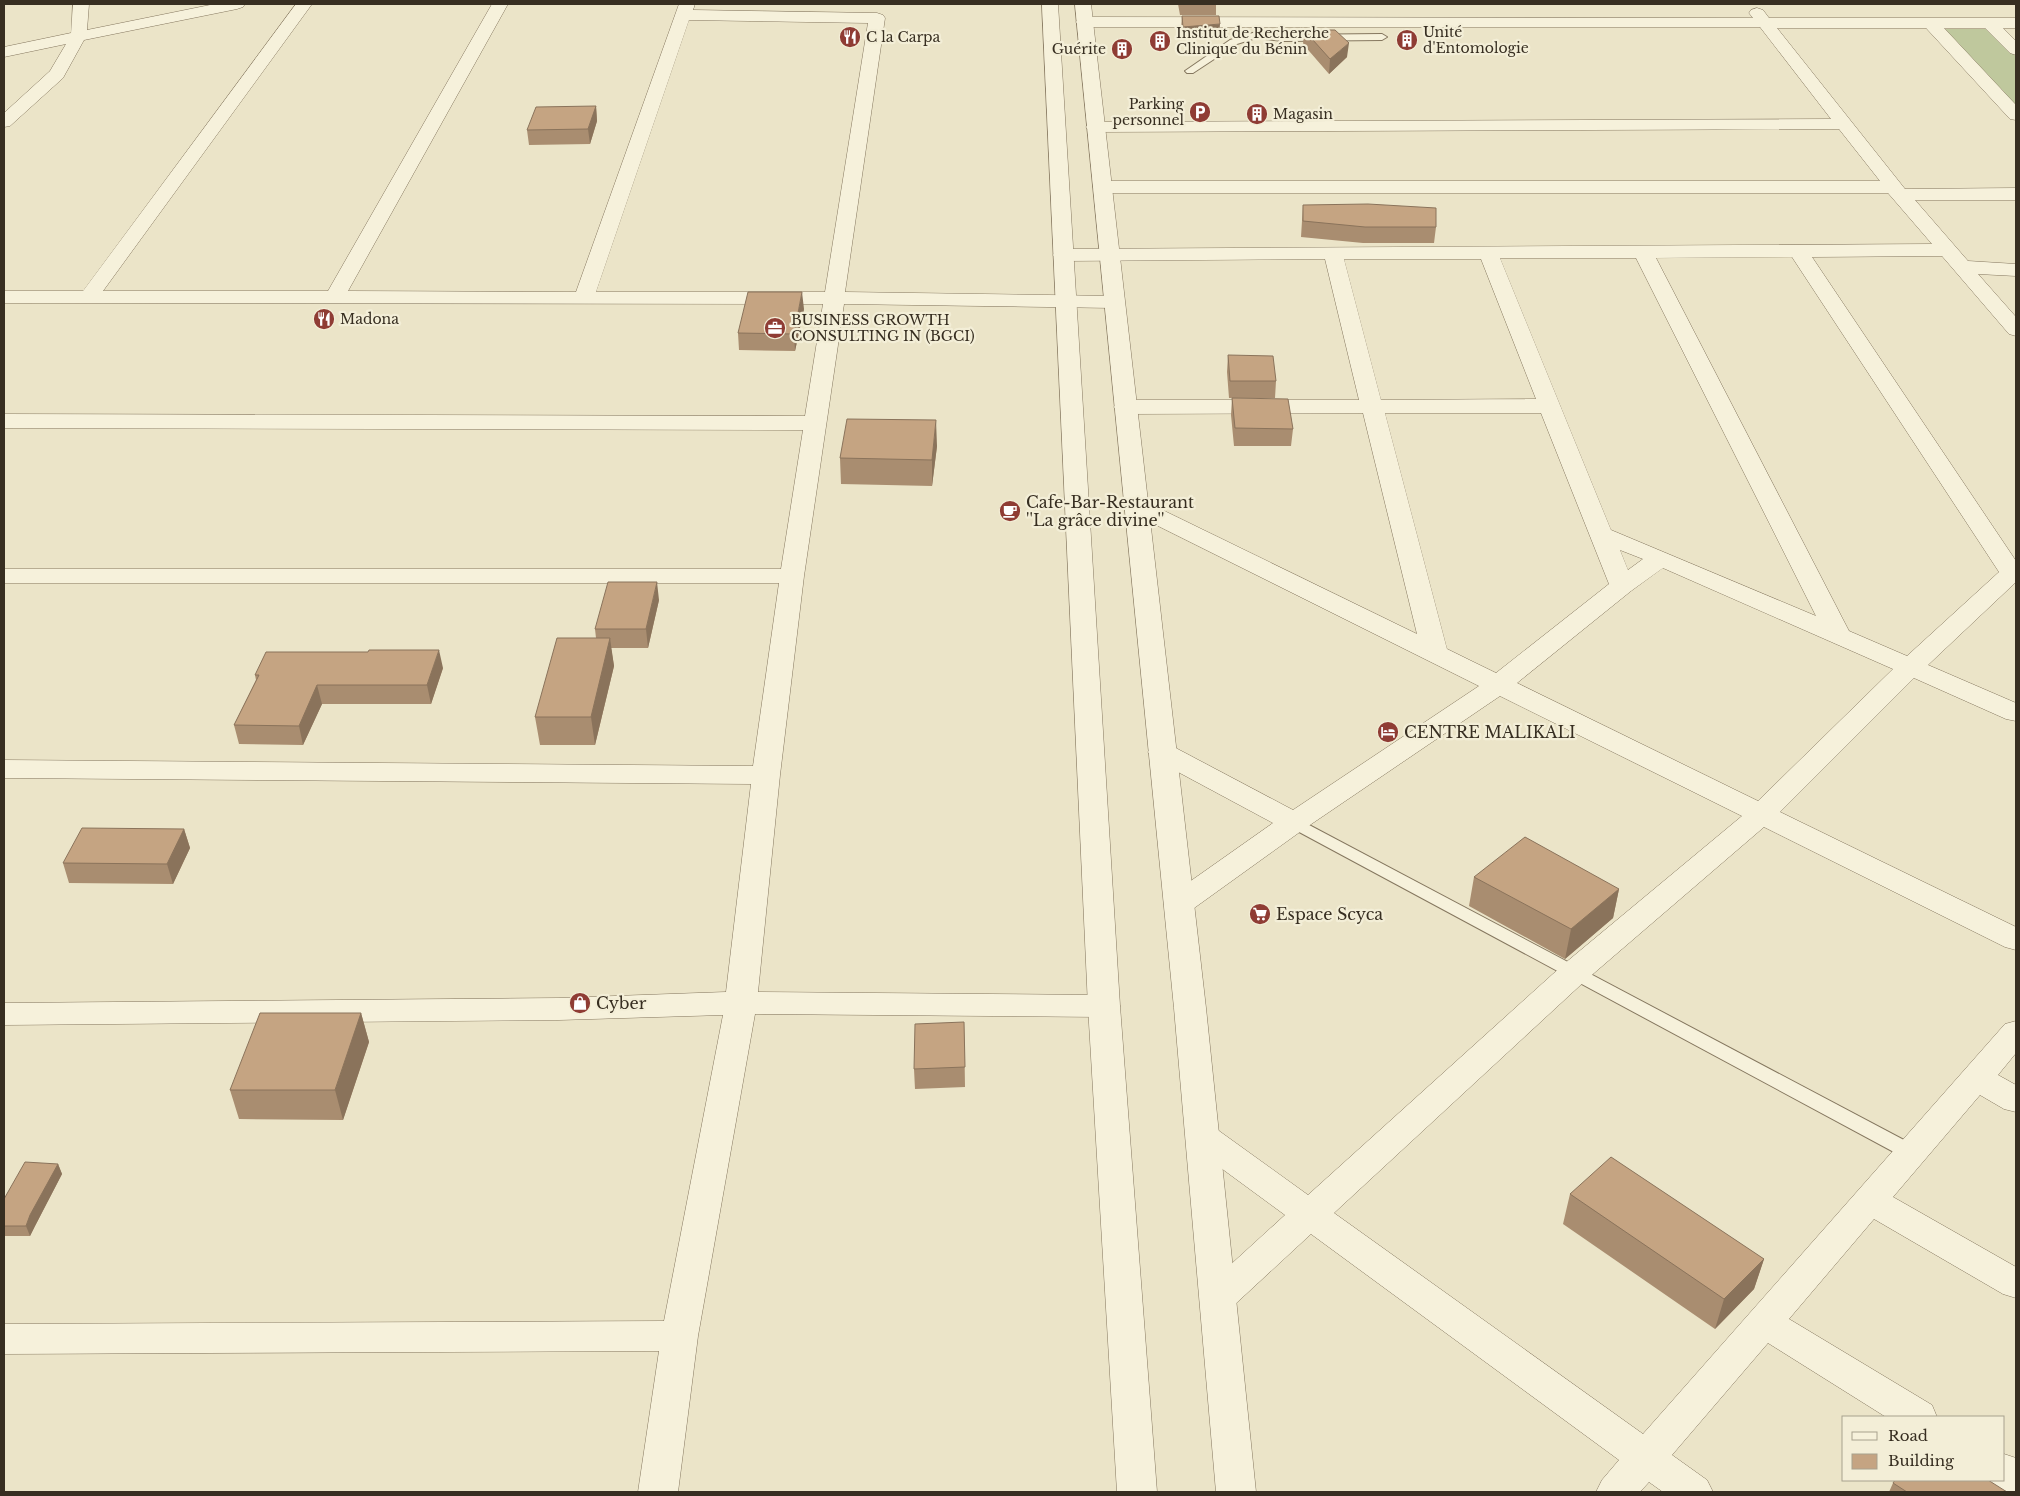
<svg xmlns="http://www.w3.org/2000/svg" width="2020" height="1496" font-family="'Libre Baskerville',serif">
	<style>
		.green { fill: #bfc89d }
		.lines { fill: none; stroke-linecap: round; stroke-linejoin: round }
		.service-casing { stroke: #85775f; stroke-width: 2 }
		.minor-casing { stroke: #85775f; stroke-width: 1 }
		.tertiary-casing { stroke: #85775f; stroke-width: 1 }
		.service { fill: #f6f1db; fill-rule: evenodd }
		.minor { fill: #f6f1db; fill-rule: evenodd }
		.tertiary { fill: #f6f1db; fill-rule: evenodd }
		.wall { fill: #a98d70 }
		.shaded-wall { fill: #8a735b }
		.building { fill: #c5a482; stroke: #8a735b }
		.labels { text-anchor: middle; stroke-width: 4.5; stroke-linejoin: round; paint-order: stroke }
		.far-poi-label { font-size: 14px; fill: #372e21; stroke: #f3eed7; text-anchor: start }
		.poi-label { font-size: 16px; fill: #372e21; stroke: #f3eed7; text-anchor: start }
	</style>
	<rect width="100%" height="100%" fill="#ebe4c8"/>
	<path class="green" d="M1943,29h47l26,27v52z"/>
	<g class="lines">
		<g class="service-casing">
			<path id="service" d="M1256,32l27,3 99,-1 5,3 -5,3 -99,1 -27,-3 -19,6 -44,29h-6l-2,-2 45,-31z
				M1294,817l625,331 3,5 -3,5 -7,3 -7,-3 -617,-332 -2,-4 2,-4z"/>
		</g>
		<g class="minor-casing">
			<path id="minor" d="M73,4h16l-2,26 128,-26h30l-2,3 -6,2 -153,31 -21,38 -53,48 -6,1v-14l46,-42 16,-27 -62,13v-10l67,-14z
				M296,4h16l-209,287h225l164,-287h16l-160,287 228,1 103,-288h16l-2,6 184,3 6,2 2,3 -40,274 269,4 7,2 3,4 -3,4 -7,2 -270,-4 -40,272 -24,199 -22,217 346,3 11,3 5,8 -5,8 -11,3 -349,-3 -57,322 -20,156h-40l21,-141 -655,3v-30l660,-3 59,-306 -164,5 -555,5v-22l555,-5 167,-6 25,-208 -747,-6v-18l749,6 26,-183h-775v-14h777l22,-139 -799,-2v-14l801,2 18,-112 -819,-1v-12h79zM689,20l179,3 -43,269h-229z
				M1757,8l6,2 6,8h247v10h-13l13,13v14l-6,-2 -25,-25h-41l72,77v15l-6,-1 -84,-91h-149l128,161 111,-1v12h-101l53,61 48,3v12l-38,-2 38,43v19l-7,-2 -67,-78 -130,1 204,304v21l-88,83 88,38v18l-10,-2 -92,-41 -134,134 236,115v23l-11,-3 -241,-120 -178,153 -252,233 309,221 362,-410 11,-3v32l-18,22 18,10v27l-12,-3 -24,-14 -87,102 123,70v31l-13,-4 -129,-75 -85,100 143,86 5,12h-51l-118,-74 -96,112 35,25 6,12h-50l-14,-10 -9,10h-44l6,-12 17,-20 -308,-226 -80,74 -13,5 -13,-5 -5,-10 5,-10 80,-73 -94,-69 -5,-9 5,-9 12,-4 12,4 93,67 256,-231 178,-148 -242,-120 -196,133 -114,82 -11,3 -11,-3 -4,-7 4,-7 105,-74 -121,-65 -4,-6 4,-6 10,-3 10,3 121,64 186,-124 -351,-175 -4,-5 4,-5 8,-2 8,2 273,133 -54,-221 -238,1 -8,-2 -3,-5 3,-5 8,-2h234l-34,-141 -262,2 -7,-2 -3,-4 3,-4 7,-2 869,-5 -44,-51h-786l-7,-2 -2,-4 2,-4 7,-2h778l-41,-52 -744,3 -6,-1 -3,-4 3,-4 6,-1 736,-3 -71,-92h-676l-6,-2 -2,-3 2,-3 6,-2 669,1 -4,-5 2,-3zM1792,257l207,315 -92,84 -58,-25 -193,-373zM1500,258h136l180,358 -205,-86zM1344,259h137l55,140 -155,1zM1385,413h156l68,171 -113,89 -49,-24zM1620,550l23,9 -15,11zM1663,568l230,101 -135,132 -241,-118 114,-92z
				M2004,1454l12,4v34c-10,0 -22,-3 -27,-12h15z"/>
		</g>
		<g class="tertiary-casing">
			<path id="tertiary" d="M1042,4h16l62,1002 37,486h-40l-29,-486z
				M1075,4h16l115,1004 50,484h-40l-42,-484z"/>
		</g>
		<use href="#service" class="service"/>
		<use href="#minor" class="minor"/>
		<use href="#tertiary" class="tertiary"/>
	</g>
	<path class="wall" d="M1178,4h38v11h-36z
		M1182,16l37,21 -36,3 -2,-11z
		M1304,30l43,27 -18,17 -26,-30z
		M596,106l1,15 -7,23 -61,1 -2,-15z
		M1303,205l133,22 -2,16h-71l-62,-6z
		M804,309l-9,42 -56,-1 -1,-17z
		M1228,355l48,26 -1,17h-46l-2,-26z
		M1232,398l61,31 -2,17h-57l-3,-31z
		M937,446l-5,40 -91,-2 -1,-26z
		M659,600l-11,48h-37l3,18 -19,79h-55l-5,-28 61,-79 -1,-9z
		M443,668l-12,36h-109l-19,41 -64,-1 -5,-19 22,-45 -1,-5z
		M184,829l6,19 -17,36 -104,-1 -6,-20z
		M1474,877l145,12 -6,29 -48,41 -96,-53z
		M361,1013l8,29 -26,78 -104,-1 -9,-29z
		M964,1022l1,65 -50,2 -1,-20z
		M58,1164l4,10 -27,52 -5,10h-26v-37z
		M1570,1194l194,65 -10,30 -39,40 -152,-105z
		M1893,1483l114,9h-118z"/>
	<path class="shaded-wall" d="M1220,24l-1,13 -36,3v-13z
		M1349,43l-2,14 -18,17 1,-15z
		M596,106l1,15 -7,23 -2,-15z
		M802,292l2,17 -9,42 -1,-17z
		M936,420l1,26 -5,40v-26z
		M657,582l2,18 -11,48 -2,-19z
		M610,638l4,28 -19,79 -4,-28z
		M439,650l4,18 -12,36 -4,-19z
		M317,685l5,19 -19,41 -4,-19z
		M184,829l6,19 -17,36 -6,-20z
		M1619,889l-6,29 -48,41 6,-30z
		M361,1013l8,29 -26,78 -8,-30z
		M58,1164l4,10 -27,52 -5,10 -4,-10 4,-11z
		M1764,1259l-10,30 -39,40 9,-30z"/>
	<path class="building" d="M1182,16h37l1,8 -37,3z
		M1304,30h31l14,13 -19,16z
		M596,106l-8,23 -61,1 9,-23z
		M1368,204l68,4v19h-71l-62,-6v-16z
		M748,292h54l-8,42 -56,-1z
		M1228,355l45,1 3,25h-46z
		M1232,398l56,1 5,30 -58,-1z
		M847,419l89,1 -4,40 -92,-2z
		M608,582h49l-11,47h-51z
		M557,638h53l-19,79h-56z
		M369,650h70l-12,35h-110l-18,41 -65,-1 25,-50h-4l11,-23h102z
		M82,828l102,1 -17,35 -104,-1z
		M1525,837l94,52 -48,40 -97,-52z
		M260,1013h101l-26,77h-105z
		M964,1022l1,45 -51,2 1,-45z
		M1611,1157l153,102 -40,40 -154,-105z
		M25,1162l33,2 -28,51 -4,11h-22v-27z
		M1895,1480h93l19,12h-100l-14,-9z"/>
	<defs>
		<g id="restaurant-disc" transform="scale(1.125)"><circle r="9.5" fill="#8f3c34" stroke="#f3eed7"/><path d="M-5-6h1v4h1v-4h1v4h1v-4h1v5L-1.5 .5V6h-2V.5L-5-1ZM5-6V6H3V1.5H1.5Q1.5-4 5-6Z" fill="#fff"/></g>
		<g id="building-disc" transform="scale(1.125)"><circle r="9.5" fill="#8f3c34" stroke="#f3eed7"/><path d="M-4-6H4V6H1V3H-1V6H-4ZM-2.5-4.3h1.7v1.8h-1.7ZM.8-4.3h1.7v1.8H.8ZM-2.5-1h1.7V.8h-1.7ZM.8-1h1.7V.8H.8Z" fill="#fff"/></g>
		<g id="parking-disc" transform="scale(1.125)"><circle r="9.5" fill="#8f3c34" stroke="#f3eed7"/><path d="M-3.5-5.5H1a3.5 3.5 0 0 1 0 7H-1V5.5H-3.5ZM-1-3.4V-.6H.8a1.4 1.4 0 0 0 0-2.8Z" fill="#fff"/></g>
		<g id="office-disc" transform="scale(1.125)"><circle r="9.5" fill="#8f3c34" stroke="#f3eed7"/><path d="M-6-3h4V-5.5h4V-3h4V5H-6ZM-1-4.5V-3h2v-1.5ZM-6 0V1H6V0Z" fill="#fff"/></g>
		<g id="cafe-disc" transform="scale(1.125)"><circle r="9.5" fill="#8f3c34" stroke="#f3eed7"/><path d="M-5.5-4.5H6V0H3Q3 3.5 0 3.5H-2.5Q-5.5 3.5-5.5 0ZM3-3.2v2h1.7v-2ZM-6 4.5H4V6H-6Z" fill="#fff"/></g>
		<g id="hotel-disc" transform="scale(1.125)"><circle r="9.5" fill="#8f3c34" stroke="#f3eed7"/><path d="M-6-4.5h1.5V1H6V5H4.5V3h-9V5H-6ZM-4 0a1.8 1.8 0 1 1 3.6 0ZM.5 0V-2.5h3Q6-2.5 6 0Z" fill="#fff"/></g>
		<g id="supermarket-disc" transform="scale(1.125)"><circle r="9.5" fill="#8f3c34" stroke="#f3eed7"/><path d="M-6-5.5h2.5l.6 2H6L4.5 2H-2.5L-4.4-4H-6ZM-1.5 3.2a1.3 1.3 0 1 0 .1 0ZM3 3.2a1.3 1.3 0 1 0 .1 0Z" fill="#fff"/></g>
		<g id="shop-disc" transform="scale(1.125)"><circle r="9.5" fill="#8f3c34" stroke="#f3eed7"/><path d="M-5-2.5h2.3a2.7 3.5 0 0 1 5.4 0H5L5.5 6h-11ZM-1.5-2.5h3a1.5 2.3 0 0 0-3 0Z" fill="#fff"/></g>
	</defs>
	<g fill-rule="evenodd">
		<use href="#restaurant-disc" x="850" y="37"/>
		<use href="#building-disc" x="1407" y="40"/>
		<use href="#building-disc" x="1160" y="41"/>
		<use href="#building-disc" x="1122" y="49"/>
		<use href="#parking-disc" x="1200" y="112"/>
		<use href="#building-disc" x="1257" y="114"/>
		<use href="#restaurant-disc" x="324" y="319"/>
		<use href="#office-disc" x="775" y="328"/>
		<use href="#cafe-disc" x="1010" y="511"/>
		<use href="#hotel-disc" x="1388" y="732"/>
		<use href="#supermarket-disc" x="1260" y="914"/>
		<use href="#shop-disc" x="580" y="1003"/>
	</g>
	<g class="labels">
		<g class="far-poi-label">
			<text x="1423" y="37">Unité<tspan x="1423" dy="16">d'Entomologie</tspan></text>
			<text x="1176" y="38">Institut de Recherche<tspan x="1176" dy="16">Clinique du Bénin</tspan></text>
			<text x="866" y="42">C la Carpa</text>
			<text x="1106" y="54" text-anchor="end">Guérite</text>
			<text x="1184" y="109" text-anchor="end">Parking<tspan x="1184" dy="16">personnel</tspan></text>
			<text x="1273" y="119">Magasin</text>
			<text x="340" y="324">Madona</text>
			<text x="791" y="325">BUSINESS GROWTH<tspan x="791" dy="16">CONSULTING IN (BGCI)</tspan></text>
		</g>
		<g class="poi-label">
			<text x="1026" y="508">Cafe-Bar-Restaurant<tspan x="1026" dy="18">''La grâce divine''</tspan></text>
			<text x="1404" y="738">CENTRE MALIKALI</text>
			<text x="1276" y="920">Espace Scyca</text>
			<text x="596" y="1009">Cyber</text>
		</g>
	</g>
	<rect width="2020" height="1496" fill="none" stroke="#372e21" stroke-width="10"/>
	<rect x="1842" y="1416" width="162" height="65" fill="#f3eed7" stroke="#a8a18e"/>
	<rect x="1852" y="1432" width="25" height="8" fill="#f6f1db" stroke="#a8a18e"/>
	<text x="1888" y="1441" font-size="15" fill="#372e21">Road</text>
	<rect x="1852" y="1454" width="25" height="15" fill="#c5a482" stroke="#a8a18e"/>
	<text x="1888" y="1466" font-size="15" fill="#372e21">Building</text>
</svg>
